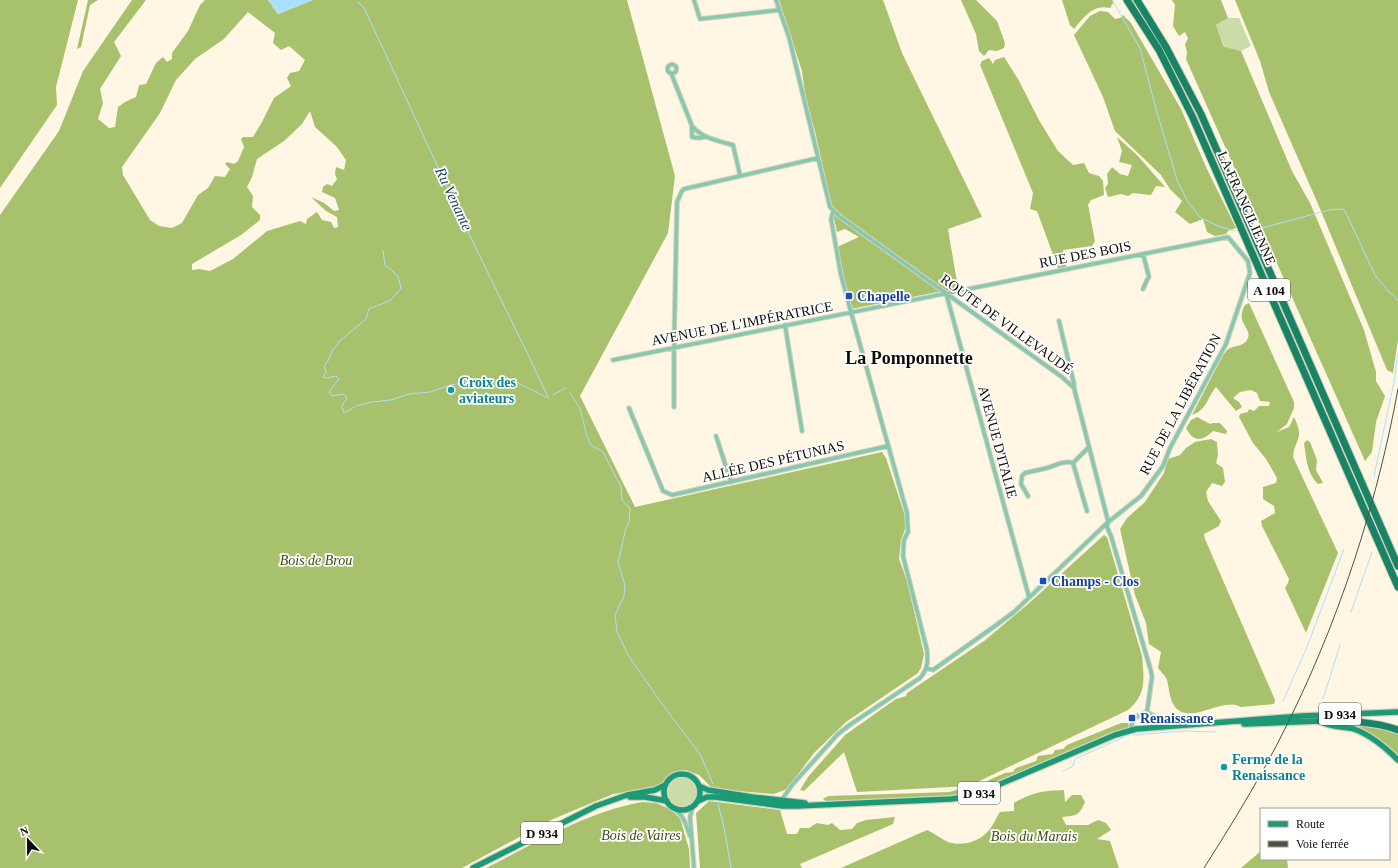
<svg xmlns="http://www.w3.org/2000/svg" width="1398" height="868" font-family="'Times New Roman',serif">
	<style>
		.green { fill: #cadca7 }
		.forest { fill: #a8c16d; fill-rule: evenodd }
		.water { fill: #acdffe }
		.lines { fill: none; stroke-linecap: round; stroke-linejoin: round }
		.stream { stroke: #acdffe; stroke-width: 1 }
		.street-casing { stroke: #d9d1c0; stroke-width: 5.5 }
		.primary-casing { stroke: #d9d1c0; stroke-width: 8 }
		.highway-casing { stroke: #d9d1c0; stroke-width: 9 }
		.street { stroke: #86c9af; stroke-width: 3.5 }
		.primary { stroke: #1b9a76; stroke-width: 5.5 }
		.highway { stroke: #198465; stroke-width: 7 }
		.rail { stroke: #534f45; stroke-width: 1 }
		.transit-dot { fill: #1a4fb4; stroke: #fff; stroke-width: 1.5 }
		.culture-dot { fill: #0f9aa8; stroke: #fff; stroke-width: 1.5 }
		.labels { text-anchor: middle; stroke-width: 3.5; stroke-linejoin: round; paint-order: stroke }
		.shield { fill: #fff; stroke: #575551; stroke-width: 1 }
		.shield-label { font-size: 13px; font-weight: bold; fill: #0f0c06 }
		.street-label { font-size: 14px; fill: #0f0c06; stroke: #fff }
		.transit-label { font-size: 14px; font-weight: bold; fill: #164399; stroke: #fff; text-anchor: start }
		.culture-label { font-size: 14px; font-weight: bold; fill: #0d838f; stroke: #fff; text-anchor: start }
		.park-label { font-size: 14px; font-style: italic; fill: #3d4c0e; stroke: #fff }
		.water-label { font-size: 15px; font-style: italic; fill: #1f465c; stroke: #fff }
		.district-label { font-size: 18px; font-weight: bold; fill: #0f0c06; stroke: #fff }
	</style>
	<rect width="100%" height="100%" fill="#fff7e3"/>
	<path class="green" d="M1228,18h11l12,28 -10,5 -16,-3 -9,-23z
		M668 792a15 15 0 1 1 30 0a15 15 0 1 1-30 0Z"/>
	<path class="forest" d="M0,0h78l-22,87 1,18 -57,83z
		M88,0h10l-8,5 -9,42 -4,2z
		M132,0h14l-32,42 7,14 -21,33 3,14 -5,16 11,9 6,-1 3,-20 7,-5 11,-5 3,-12 7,-1 10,-21 7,-6 4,5 5,-3v-6l16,-22 12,-26 5,-5h63l10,14 35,-14h314l48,176 -7,57 -88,163 55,111 247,-55 4,6 19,58v13l-4,11 -2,19 8,22 17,73 -3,14 -3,5 -72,49 -32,31 -27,36 -13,5 -61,-5 -14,-14 -14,-5 -9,2 -19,15 -44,7 -62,26 -89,48h-462v-653l59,-84 24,-60zM248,12l27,21 -2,10 8,7 8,-4 16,14 -6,11 -9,2 -3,5 4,8 -17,12 -12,24 -9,15h-10l-2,2 3,8 -6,14 -4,3 -7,-2 -2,2 5,5 -5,8 -10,-1 -7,12 -10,7 -16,28 -10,5 -13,-2 -9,-6 -27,-45 -1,-8 38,-54 16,-33 19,-21 29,-20zM310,111l5,16 22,20 9,13 -2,10 -8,-3 -1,7 2,5 -5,7 -5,-2 -4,3 -1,5 13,6 4,12 -5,1 -10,-8 -13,-6 15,14 11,6 1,10 -4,1 -3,-6 -9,-2 -5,-8 -10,7 -1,5 -6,-3 -33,10 -34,28 -23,12 -11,-2 -7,1v-6l49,-29 19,-15v-5l-8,-8 1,-11 -6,-9 5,-10 5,-18 27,-18 18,-17z
		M779,0h104l19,53 80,164 -34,12 10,59 -107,21 -14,-62 22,-10 -14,-8 -8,3 -22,-101 -8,-24 -5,-36z
		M961,0h15l21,21 8,22 -1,5 -7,3 -8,-1 -5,6 -5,-5 -3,-17z
		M1062,0h51v3l-3,5c-17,-4 -26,9 -36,21l-4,-4z
		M1172,0h49l7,18 -12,7 8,22 17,4 51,120 18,32 54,127 12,42v9l9,15 -9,26 -4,30 -7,9 -179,-402 1,-7 -2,-7 3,-7 -3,-6 -6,4 -6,-10 2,-21z
		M1235,0h163v340l-5,33 -6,-3 -69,-166 -49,-112 -9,-31z
		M1100,11l8,1 7,7 5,-1 3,-3 8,8 50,86 25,58 30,61 -8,3 -2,3 -11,2 -8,-4 -4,-13 -13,5 -15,-12 7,-11 -12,-12 -9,-14 -46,-44 -12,-34 -29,-62 16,-19z
		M1004,57l14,22 22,43 18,29 15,14 11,-2 5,10 10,3 4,5 1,14 -13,5 -3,5 7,36 -3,5 -29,4 4,19 -8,2 -22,-60 -7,-2 3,-16 -53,-128 2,-4 7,-3 4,6 2,-4z
		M1117,137l21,19 27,31 -9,-1 -5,9 -18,-2 -5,3 -7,-2 -13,3 -3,-9 3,-4 -1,-10 5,-7 8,7 8,2 4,-11 -13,-3 3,-11z
		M1249,303l45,99v6l-7,16 -10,8 12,-5 5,-10c11,23 1,20 -1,40l45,96 -32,80 -21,-45 3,-5 1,-4 -27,-53 -1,-5 14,-8 -1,-7 -11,-7v-12l13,-4 1,-5 -11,-19 -13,-16 -14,-26 1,-3 8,-2 1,-3 5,2 5,-5h10l1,-4 -10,-1 -3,-8 -6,-3 -11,2 -7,6 6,4 3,5 -6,4 -20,-24c-9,11 -9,23 -24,28l31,-60c2,-2 3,-4 4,-5 6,-5 16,-3 20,-10 7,-12 -13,-16 -2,-35z
		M1197,417l13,7 3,-1h7l7,8 -1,3 -13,-3c-11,11 -20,11 -27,-3l5,-8z
		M1211,439l6,3 1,13 -2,8 7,5 2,14 -3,4 -10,-3 -6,9 2,9 13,20 -2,5 -15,8 1,5 70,161 -1,4 -33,3c-16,-9 -38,9 -55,6 -16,-2 -16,-20 -19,-33 -2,-5 -6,-8 -9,-12l3,-16 -12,-8 -3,-21 -11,-28 -15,-66 7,-11 18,-16 19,-29 4,-14 12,-4 6,-7 9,-6z
		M1307,440l3,2 7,18 -1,10 7,13 -5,1c-11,-10 -12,-27 -14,-41z
		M1104,535l3,2 35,119c2,23 5,38 -14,54l-159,76 -112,6 -13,-40 -40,39 -4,-1 8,-13 37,-42 51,-36 10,-3 1,-3 77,-52 43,-36z
		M1121,723h7l1,3 -3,3 -146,62 -28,6 -125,5 -4,-3 5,-3 122,-4c6,-3 17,-4 24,-3 3,-5 8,-5 14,-5l1,-4 16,-7 8,-1 3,-4 20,-7 2,-5 15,-2 2,-4 8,-1 4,-4z
		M1356,724l26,4 16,5v24l-41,-29z
		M1064,790l1,12 7,-7h9l4,7c-5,13 -9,14 -23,15l4,8h22l10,-5 8,3 5,7 -14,9 13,2 9,27h-278l86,-38c7,3 14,9 21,12 11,4 27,1 36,-7 7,-5 11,-15 16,-23l14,-1v-8c19,-11 28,-12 50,-13z
		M709,801l71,9 7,24h10l3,-6h9l8,-5 11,2 4,-2 8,7 12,-1 5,-6 9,-3 29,-3 -2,7 -93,40 2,4h-102l-4,-55z
		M642,802l14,1 14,6 10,9 9,31 1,19h-204c50,-25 100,-56 156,-66z
		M1261,851v8h26l1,9h-47z"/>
	<path class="water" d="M268,0h45l-35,14z"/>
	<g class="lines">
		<path class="stream" d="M1112,0l28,48 16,61 21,71 11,22 12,15 18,9 17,5
			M358,2l6,6c36,76 70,152 106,228 26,54 53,107 78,161
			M1262,228l67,-18 15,-1 31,66 14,17 9,8
			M383,250l2,15 13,11 3,12 -10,12 -22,9 -3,10 -26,22 -8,10 -4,10 -4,5 2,6 -3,5 4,1 9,-2 3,3 -10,13 3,4 11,-2 4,4 -5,8 2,7 12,-7 16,-4 19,-2 18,-6 21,-2 21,-7 14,-3 14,4 18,-4 7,-6 44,22
			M570,393l10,15 7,29 4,8 12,7 18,35 1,13 8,9 -1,13 -3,6 -8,34 7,23 -1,11 -9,19 2,17 11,23 34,49 38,50 13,30
			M553,395l12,-7 1,1
			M1374,476l20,-94 4,-29
			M1351,612l21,-60
			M1323,699l17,-54
			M1283,701l24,-54 37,-98
			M1134,735l51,-4 30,1
			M1127,736h2
			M1063,771l10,-5 2,-7 49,-22
			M718,804l6,23 7,41"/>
		<g class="street-casing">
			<path id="street" d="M694,0l6,19 79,-9
				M776,0l13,37 41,170 9,9 223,161 12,11 34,133 -1,6 4,9 40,135 1,6 -5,35
				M667.5 69a4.5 4.5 0 1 1 9 0a4.5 4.5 0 1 1-9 0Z
				M671,73l21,53c10,12 26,15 41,19l7,30
				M692,126v11l6,1 7,-1
				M1143,254l6,23 -2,3 -4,9
				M946,293l83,304
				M1059,321l15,63v4
				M785,325l17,106
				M613,360l615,-123 20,24 2,12 -24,71 -56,104 -7,18 -22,30 -34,27 -93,89 -19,14 -62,44 -6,-2
				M674,407v-60l3,-145 5,-11 2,-2 134,-31
				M629,408l34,83 9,4 216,-49
				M716,436l15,46
				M1073,463l14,48
				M1028,496l-7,-12 1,-8 3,-3 22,-5 14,-5 7,-1 5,1 16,-16
				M1130,731c2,-11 6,-16 17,-19l14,8 14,4
				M781,801l11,-16 46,-51 13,-10 69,-46c8,-9 8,-16 7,-28l-24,-94 1,-16 4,-8 -1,-19 -56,-201 -10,-37 -10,-56 2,-7
				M693,806l-3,11 4,51
				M675,809c9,7 11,16 15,27"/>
		</g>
		<g class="primary-casing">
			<path id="primary" d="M1244,724l76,-3c10,7 23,5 34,8 17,6 32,19 44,31
				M664 792a18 18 0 1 1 36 0a18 18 0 1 1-36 0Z
				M699,786l9,4 44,7 53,6
				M630,797h15l22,4
				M698,801l9,-4h8l67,9h15l154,-7 21,-3 143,-61 21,-6 166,-13 96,-4
				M473,868l123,-62 31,-11 28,-5 10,-5"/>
		</g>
		<g class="highway-casing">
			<path id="highway" d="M1127,0l32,50 34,68 205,469
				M1137,0l29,47 35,67 197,452
				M1320,721c27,0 53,0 78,9"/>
		</g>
		<use href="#street" class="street"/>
		<use href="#primary" class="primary"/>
		<use href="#highway" class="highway"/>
		<path class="rail" d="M1204,868c21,-33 42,-67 61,-101 64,-117 109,-247 133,-378"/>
	</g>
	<g class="transit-dot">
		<rect x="845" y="292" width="8" height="8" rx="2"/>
		<rect x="1039" y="577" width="8" height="8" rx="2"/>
		<rect x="1128" y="714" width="8" height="8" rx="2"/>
	</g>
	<g class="culture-dot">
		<circle cx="451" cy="390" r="4"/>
		<circle cx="1224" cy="767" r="4"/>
	</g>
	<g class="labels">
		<g class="shield">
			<rect x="1248" y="279" width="42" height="22" rx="3"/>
			<rect x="1319" y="703" width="42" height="22" rx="3"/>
			<rect x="958" y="782" width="42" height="22" rx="3"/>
			<rect x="521" y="822" width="42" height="22" rx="3"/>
		</g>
		<g class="shield-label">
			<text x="1269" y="295">A 104</text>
			<text x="1340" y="719">D 934</text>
			<text x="979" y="798">D 934</text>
			<text x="542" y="838">D 934</text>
		</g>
		<g class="street-label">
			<text transform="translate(1247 208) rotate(66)" y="5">LA FRANCILIENNE</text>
			<text transform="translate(1085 254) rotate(-11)" y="5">RUE DES BOIS</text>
			<text transform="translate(742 323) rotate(-11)" y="5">AVENUE DE L'IMPÉRATRICE</text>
			<text transform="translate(1007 324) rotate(36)" y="5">ROUTE DE VILLEVAUDÉ</text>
			<text transform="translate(1180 404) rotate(-62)" y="5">RUE DE LA LIBÉRATION</text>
			<text transform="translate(998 442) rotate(75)" y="5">AVENUE D'ITALIE</text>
			<text transform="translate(773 461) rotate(-13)" y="5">ALLÉE DES PÉTUNIAS</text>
		</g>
		<g class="transit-label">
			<text x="857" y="301">Chapelle</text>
			<text x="1051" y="586">Champs - Clos</text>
			<text x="1140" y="723">Renaissance</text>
		</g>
		<g class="culture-label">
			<text x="459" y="387">Croix des<tspan x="459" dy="16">aviateurs</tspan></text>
			<text x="1232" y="764">Ferme de la<tspan x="1232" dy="16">Renaissance</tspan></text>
		</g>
		<g class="park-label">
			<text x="316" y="565">Bois de Brou</text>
			<text x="641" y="840">Bois de Vaires</text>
			<text x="1034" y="841">Bois du Marais</text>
		</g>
		<g class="water-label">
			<text transform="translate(454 199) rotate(65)" y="5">Ru Venante</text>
		</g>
		<g class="district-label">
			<text x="909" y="364">La Pomponnette</text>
		</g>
	</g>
	<rect x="1260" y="808" width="130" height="52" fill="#ffffff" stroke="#9f9e9b"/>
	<rect x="1268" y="821" width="20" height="6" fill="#1b9a76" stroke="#9f9e9b"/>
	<text x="1296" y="828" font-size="12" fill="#0f0c06">Route</text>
	<rect x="1268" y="841" width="20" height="6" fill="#534f45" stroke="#9f9e9b"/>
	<text x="1296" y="848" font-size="12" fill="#0f0c06">Voie ferrée</text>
	<g transform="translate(28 840) rotate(338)" stroke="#ffffff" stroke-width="3" paint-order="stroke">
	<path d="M0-3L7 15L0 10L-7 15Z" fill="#0f0c06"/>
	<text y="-6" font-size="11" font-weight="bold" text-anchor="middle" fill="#0f0c06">N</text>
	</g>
</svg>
